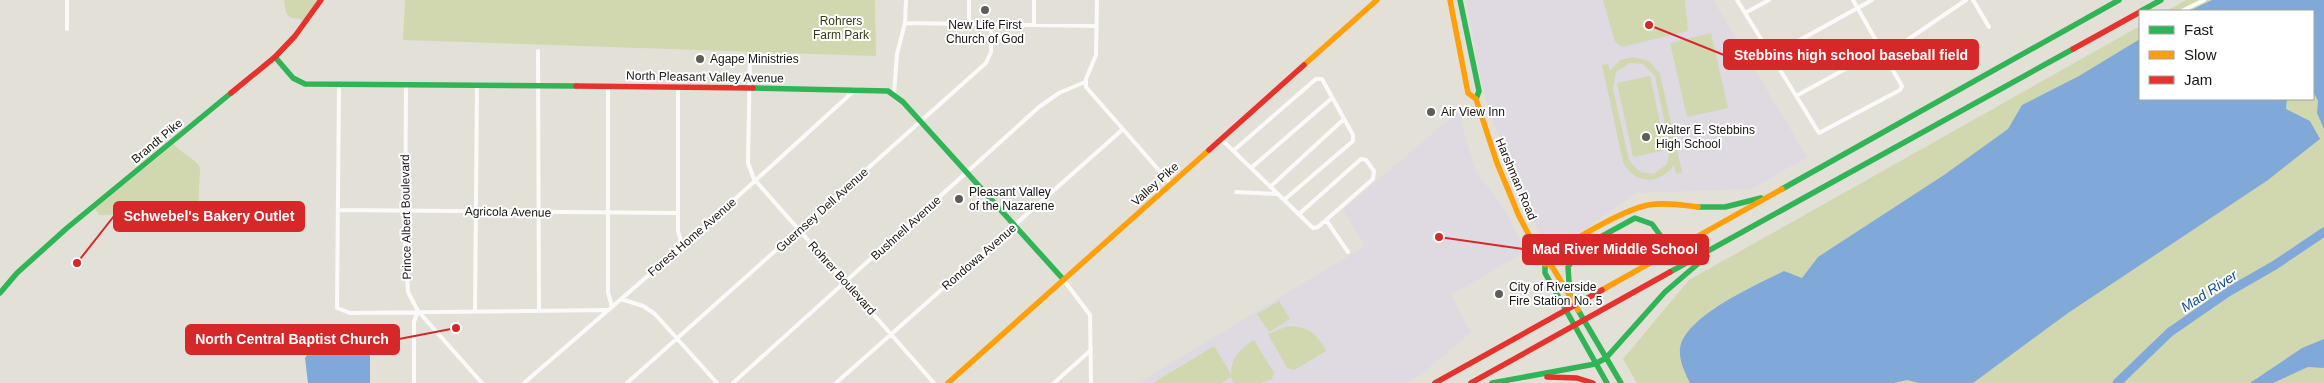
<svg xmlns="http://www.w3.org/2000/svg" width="2324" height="383" font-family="Helvetica,sans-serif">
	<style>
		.education { fill: #dfd9e2 }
		.green { fill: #d1d8b0; fill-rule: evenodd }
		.water { fill: #80a9d9 }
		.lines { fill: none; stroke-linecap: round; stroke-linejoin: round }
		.river { stroke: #80a9d9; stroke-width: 9 }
		.street { stroke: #fbfaf9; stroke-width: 4 }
		.fast { stroke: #30b455; stroke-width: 5.5 }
		.slow { stroke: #ff9f0a; stroke-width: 5.5 }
		.jam { stroke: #e5322d; stroke-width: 5.5 }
		.poi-dot { fill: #5e5d57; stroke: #fff; stroke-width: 2 }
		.labels { text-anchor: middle; stroke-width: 4; stroke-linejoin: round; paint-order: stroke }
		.park-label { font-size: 12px; fill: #353c13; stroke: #fff }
		.poi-label { font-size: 12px; fill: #171611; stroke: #fff; text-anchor: start }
		.street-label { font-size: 12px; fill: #171611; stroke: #fff }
		.water-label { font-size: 14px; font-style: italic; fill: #104e90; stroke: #fff }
		.leader { fill: none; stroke: #d62828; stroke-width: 2 }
		.callout-dot { fill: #d62828; stroke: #fff; stroke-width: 2 }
		.callout { fill: #d62828; stroke: #d62828; stroke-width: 2 }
		.callout-label { font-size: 14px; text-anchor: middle; font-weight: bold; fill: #fff }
	</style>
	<rect width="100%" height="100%" fill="#e3e0d8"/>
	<path class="education" d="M1466,0h247l94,157 -56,32 -115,4 -80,57h-6l-6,-7 -19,-39 -34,-87 -12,-46z
		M1462,108v18l14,45 29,39 20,42 -74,43 20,37 -49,42 -16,9h-268l227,-137 -22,-36z"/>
	<path class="green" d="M284,0h34l-14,20c-17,-3 -18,-2 -20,-20z
		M405,0h470l1,56 -473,-16z
		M1603,0h82l3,31 -66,16 -7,-5z
		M2186,0h138v383h-687l-14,-24 66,-79 451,-254v73h173v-88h-147z
		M1711,33l17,75 -41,9 -17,-74z
		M1633,57l16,4 11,13 22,98 -6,2 -2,-9c-14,20 -40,20 -51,-3l-21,-97 6,-1 2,7 10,-11zM1630,63l13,1 12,12 15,72 -3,16 -13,10 -14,-2 -11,-12 -16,-71 3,-17z
		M1650,76l16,74 -33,7 -16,-74z
		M174,144c7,10 22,14 26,24l-2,45 -99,2 -4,-6z
		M1279,301l11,18 -21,13 -12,-18z
		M1288,326c20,1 29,7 38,25l-32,19 -7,-2 -19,-34z
		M1254,340l20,33 -2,6 -11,4h-28l-2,-6 -9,6h-69l61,-37 17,28c-1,-15 11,-27 23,-34z"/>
	<path class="water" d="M2212,0h112v129l-7,-16 1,-12 -5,-10v-80h-124z
		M2140,39v60h147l-1,10 24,12 10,18 -52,41 -200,133 -95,70h-54l-12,-3 -13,3h-204c-6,-12 -15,-30 -7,-44 16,-29 71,-53 101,-68l18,7 16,-21 126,-82 64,-46 14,-24 57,-29z
		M353,333l17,3v47h-62l-3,-25 9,-14z
		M2324,339v29l-16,-1 -35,16h-23l52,-35z"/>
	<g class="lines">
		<path class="river" d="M2117,383l53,-51 58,-40 47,-27 49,-33"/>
		<path class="street" d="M1097,0l-1,55 -10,24v8l85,97
			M1737,0l82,133 81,-43 2,-4 -49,-86
			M1973,0l16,27
			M2182,11l22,-11
			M1745,13l24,-13
			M905,23l192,3
			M969,24v-24
			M1034,25v-25
			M67,29v-29
			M538,51l1,259
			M750,54l-2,109 6,16 180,204
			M1885,55l81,-55
			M1771,56l101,-56
			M339,84l-2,224 13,5 257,-3
			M406,85l-1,161 3,46 10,19 64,72
			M608,87v205l4,15
			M678,87v144l4,14
			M894,94l3,-40 8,-31 1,-23
			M1796,96l86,-47
			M1221,139l92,89 5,-1 55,-48 1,-8 -8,-11 -5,-1 -62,55
			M1233,151l83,-72h6l31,56v6l-69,59
			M1251,168l81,-70
			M1270,187l74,-68
			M1236,192l42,2
			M338,210l339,3
			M1326,220l22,32
			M1063,279l27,36 1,68
			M621,299l22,7 12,8 62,69
			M475,311l2,-226
			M414,383v-61l4,-11
			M524,383l178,-154 154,-140
			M627,383l359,-320 5,-11v-28
			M733,383l306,-276 20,-14 26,-11
			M836,383l286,-253
			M1054,383l37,-33"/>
		<path class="fast" d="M1460,0l19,91 -3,8
			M2141,11l20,-11
			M275,57l18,21 12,6 271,2
			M753,88l135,3 15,11 160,177
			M1782,189l337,-189
			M1698,207h27l36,-9
			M1545,264v9l62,110
			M1545,264l10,-2 80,-44 17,6 8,11 -3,14 -12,13
			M1670,272l403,-223
			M0,293l17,-20 50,-45 164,-135
			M1570,297l-2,-30 13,-18
			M1578,310l43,73
			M1492,383l103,-19 11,-6 59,-66 42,-36"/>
		<path class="slow" d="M1450,0l18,93 8,6 21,64 22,53 12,23 11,18 11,11 25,42
			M1304,65l73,-65
			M1545,264c14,-19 79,-54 103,-59 16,-3 34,0 50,2
			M1602,290l180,-101
			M948,383l261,-233"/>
		<path class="jam" d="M2073,49l67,-37
			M576,86l177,2
			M231,93l44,-36 20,-21 26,-36
			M1209,150l95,-85
			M1547,377l30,1 16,5
			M1435,383l167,-93
			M1471,383l199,-111"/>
	</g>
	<g class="poi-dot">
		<circle cx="985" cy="10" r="5"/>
		<circle cx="700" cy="59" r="5"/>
		<circle cx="1431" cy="112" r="5"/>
		<circle cx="1646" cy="137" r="5"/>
		<circle cx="959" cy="199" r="5"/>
		<circle cx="1499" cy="294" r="5"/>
	</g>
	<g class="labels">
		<g class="park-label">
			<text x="841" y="25">Rohrers<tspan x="841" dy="14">Farm Park</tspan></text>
		</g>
		<g class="poi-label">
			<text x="985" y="29" text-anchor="middle">New Life First<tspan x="985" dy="14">Church of God</tspan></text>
			<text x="710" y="63">Agape Ministries</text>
			<text x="1441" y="116">Air View Inn</text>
			<text x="1656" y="134">Walter E. Stebbins<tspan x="1656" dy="14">High School</tspan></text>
			<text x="969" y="196">Pleasant Valley<tspan x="969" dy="14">of the Nazarene</tspan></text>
			<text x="1509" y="291">City of Riverside<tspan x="1509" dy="14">Fire Station No. 5</tspan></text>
		</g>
		<g class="street-label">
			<text transform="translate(705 77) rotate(1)" y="4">North Pleasant Valley Avenue</text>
			<text transform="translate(157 141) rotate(-40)" y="4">Brandt Pike</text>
			<text transform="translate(1516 179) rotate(67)" y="4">Harshman Road</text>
			<text transform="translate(1155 184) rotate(-42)" y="4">Valley Pike</text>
			<text transform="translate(822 210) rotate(-42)" y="4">Guernsey Dell Avenue</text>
			<text transform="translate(508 212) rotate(1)" y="4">Agricola Avenue</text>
			<text transform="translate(406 217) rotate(-91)" y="4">Prince Albert Boulevard</text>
			<text transform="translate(906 228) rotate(-42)" y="4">Bushnell Avenue</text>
			<text transform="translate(692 237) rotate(-41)" y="4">Forest Home Avenue</text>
			<text transform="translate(979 257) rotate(-41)" y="4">Rondowa Avenue</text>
			<text transform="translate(842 278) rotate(48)" y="4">Rohrer Boulevard</text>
		</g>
		<g class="water-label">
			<text transform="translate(2209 291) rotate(-33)" y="5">Mad River</text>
		</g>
	</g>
	<path class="leader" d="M1649 25L1724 55M77 263L114 216M1439 237L1523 249M456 328L399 339"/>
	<g class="callout-dot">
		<circle cx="1649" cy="25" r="5"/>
		<circle cx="77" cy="263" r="5"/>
		<circle cx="1439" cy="237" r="5"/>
		<circle cx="456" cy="328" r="5"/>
	</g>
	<g class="callout">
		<rect x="1724" y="40" width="254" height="29" rx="5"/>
		<rect x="114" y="202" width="190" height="29" rx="5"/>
		<rect x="1523" y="235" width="185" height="29" rx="5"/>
		<rect x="186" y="325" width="213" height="29" rx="5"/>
	</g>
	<g class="callout-label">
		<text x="1851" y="60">Stebbins high school baseball field</text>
		<text x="209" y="221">Schwebel's Bakery Outlet</text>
		<text x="1615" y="254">Mad River Middle School</text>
		<text x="292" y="344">North Central Baptist Church</text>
	</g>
	<rect x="2139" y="10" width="175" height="90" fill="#ffffff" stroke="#a2a2a0"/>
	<rect x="2149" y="26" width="25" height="8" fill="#30b455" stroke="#a2a2a0"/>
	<text x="2184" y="35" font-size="15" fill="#171611">Fast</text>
	<rect x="2149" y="51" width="25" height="8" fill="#ff9f0a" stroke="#a2a2a0"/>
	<text x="2184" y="60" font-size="15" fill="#171611">Slow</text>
	<rect x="2149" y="76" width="25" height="8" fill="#e5322d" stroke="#a2a2a0"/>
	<text x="2184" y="85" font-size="15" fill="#171611">Jam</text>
</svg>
